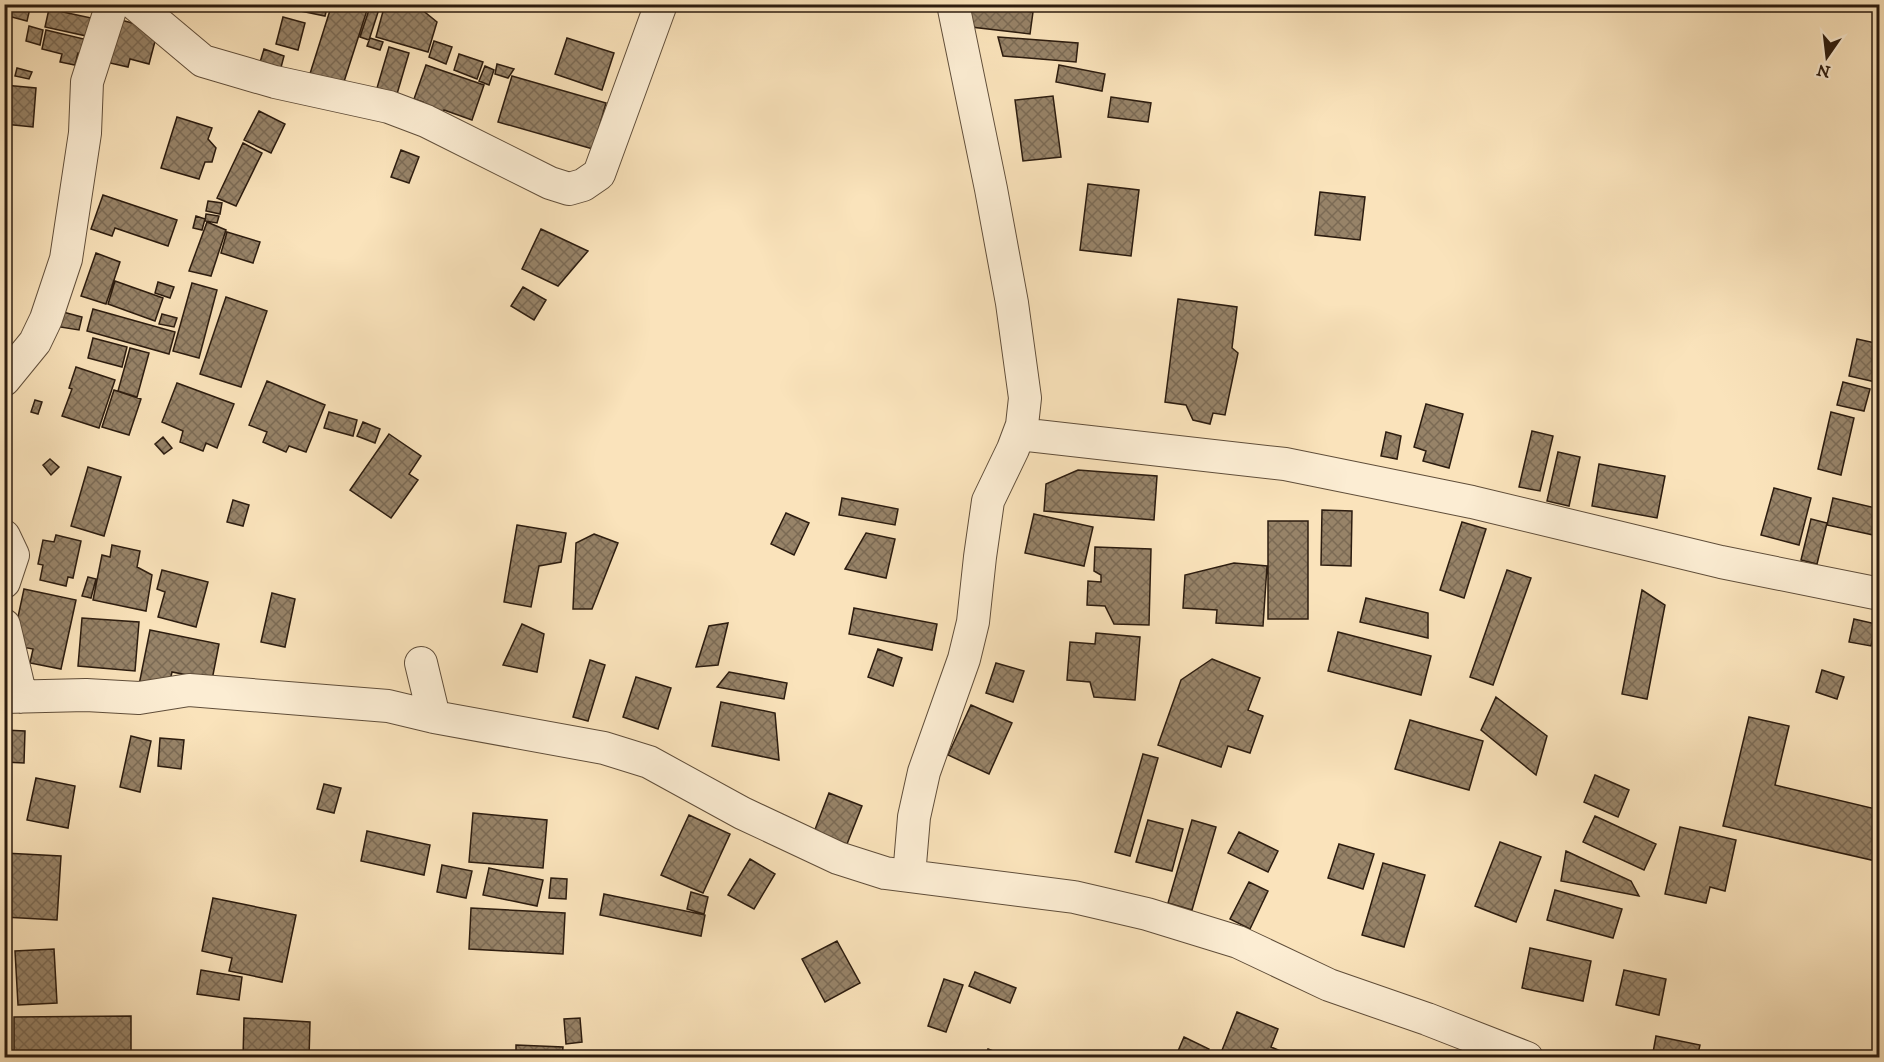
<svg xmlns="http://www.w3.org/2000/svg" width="1884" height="1062" font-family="'IM FELL DW Pica',serif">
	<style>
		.building { fill: url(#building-cross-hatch); stroke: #2c1c0f; stroke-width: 1.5 }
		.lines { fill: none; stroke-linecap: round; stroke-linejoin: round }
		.minor-casing { stroke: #604e3a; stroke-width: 34 }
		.minor { stroke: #fcedd3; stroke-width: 32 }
	</style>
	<defs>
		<pattern id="building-cross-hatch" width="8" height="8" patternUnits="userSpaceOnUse" patternTransform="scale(1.5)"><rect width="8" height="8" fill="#978368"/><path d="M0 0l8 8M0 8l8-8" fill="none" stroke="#7b6a54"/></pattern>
	</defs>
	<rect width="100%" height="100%" fill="#fae3bb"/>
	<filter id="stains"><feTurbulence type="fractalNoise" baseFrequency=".00333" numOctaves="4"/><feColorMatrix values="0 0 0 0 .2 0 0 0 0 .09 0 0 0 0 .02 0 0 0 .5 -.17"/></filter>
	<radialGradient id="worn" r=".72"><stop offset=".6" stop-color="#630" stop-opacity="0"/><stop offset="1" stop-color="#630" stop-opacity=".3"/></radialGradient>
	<path class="building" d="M4,4h27l-4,17 -23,-6z
		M276,4h52l-3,12 -49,-10z
		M332,4h37l-28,87 -33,-11z
		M371,4l9,2 -11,34 -9,-3z
		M385,4l31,1 21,17 -9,30 -52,-15z
		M969,4l64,8 -3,22 -59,-7z
		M49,9l47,10 -5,18 -46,-10z
		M283,17l22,6 -7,27 -22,-6z
		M121,20l37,10 -9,34 -19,-5 -2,8 -18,-4z
		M29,26l14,4 -3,15 -14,-4z
		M46,30l42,10 2,15 -12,-2 -3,12 -15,-3 2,-8 -20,-5z
		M998,37l80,6 -2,19 -73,-6z
		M370,38l13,4 -3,8 -13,-4z
		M567,38l47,15 -12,37 -47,-16z
		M434,41l18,6 -6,17 -17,-7z
		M389,47l20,6 -12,41 -20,-6z
		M264,49l20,7 -5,19 -21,-6z
		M459,54l24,8 -6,17 -23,-9z
		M497,64l17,5 -6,9 -13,-4z
		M426,65l58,20 -12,35 -28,-10 -3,7 -20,-7 2,-8 -9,-3z
		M1059,65l46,9 -3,17 -46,-9z
		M485,66l9,4 -5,15 -10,-4z
		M17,68l15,4 -3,7 -14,-3z
		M512,76l94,27 -13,46 -95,-27z
		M4,85l32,3 -3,39 -29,-3z
		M1053,96l8,61 -38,4 -8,-61z
		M1111,97l40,6 -3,19 -40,-5z
		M259,111l26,13 -14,29 -27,-13z
		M177,117l35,11 -4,11 8,9 -4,14h-7l-6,17 -38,-11z
		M243,143l19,10 -26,53 -19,-8z
		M401,150l18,7 -10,26 -18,-6z
		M1088,184l51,6 -8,66 -51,-6z
		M1320,192l45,5 -5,43 -45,-5z
		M103,195l74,25 -9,26 -53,-18 -3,8 -21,-7z
		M208,201l14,2 -2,11 -14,-3z
		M206,214l13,2 -2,7 -12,-2z
		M196,216l9,3 -3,11 -9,-2z
		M207,222l19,8 -15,46 -22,-5z
		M541,229l47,22 -30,35 -36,-17z
		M227,232l33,10 -7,21 -32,-10z
		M96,253l24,9 -14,42 -25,-8z
		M115,281l48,17 -8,23 -47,-17z
		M158,282l16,5 -4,11 -15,-5z
		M192,283l25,7 -18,68 -26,-7z
		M523,287l23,13 -12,20 -23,-14z
		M226,297l41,14 -26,76 -41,-13z
		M1178,299l59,8 -5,41 6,5 -13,62 -12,-2 -3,11 -17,-4 -7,-15 -21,-3z
		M93,309l82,23 -6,22 -82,-23z
		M63,312l19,5 -3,13 -19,-3z
		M162,314l15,4 -3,9 -15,-3z
		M93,338l34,9 -5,20 -34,-9z
		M1857,339l23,5v39l-31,-7z
		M130,348l19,5 -12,44 -19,-6z
		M76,367l39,13 -16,48 -37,-12 10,-27 -3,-1z
		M267,381l58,24 -19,47 -17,-6 -3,6 -23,-10 4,-10 -18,-7z
		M1843,382l27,7 -6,22 -27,-6z
		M177,383l57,21 -17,44 -11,-5 -3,8 -23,-9 3,-11 -21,-9z
		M114,390l27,9 -12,36 -27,-8z
		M35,400l7,2 -4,12 -7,-2z
		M1426,404l37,10 -14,54 -26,-7 3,-10 -12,-4z
		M329,412l28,8 -4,16 -29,-8z
		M1831,412l23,6 -13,57 -23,-6z
		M363,422l17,7 -5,14 -18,-7z
		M1879,425h1v25l-7,-2z
		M1532,431l21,5 -13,55 -21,-4z
		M1386,432l15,4 -4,23 -16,-3z
		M389,434l32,22 -12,18 9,6 -27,38 -41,-28z
		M163,437l9,11 -8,6 -9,-10z
		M1558,452l22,5 -11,49 -22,-5z
		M50,459l9,8 -8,8 -8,-10z
		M1599,464l66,12 -8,42 -65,-12z
		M88,467l33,10 -17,59 -33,-10z
		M1078,470l79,6 -3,44 -110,-9 2,-27z
		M1774,488l37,10 -12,47 -38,-10z
		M842,498l56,11 -3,16 -56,-10z
		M1833,498l47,11v19l-2,8 -51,-11z
		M233,500l16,5 -6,21 -16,-4z
		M1322,510l30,1 -1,55 -30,-1z
		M786,513l23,10 -15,32 -23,-11z
		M1034,514l59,13 -9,39 -59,-13z
		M1811,519l16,4 -10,41 -16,-4z
		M1268,521h40v98h-40z
		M1462,522l24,7 -22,69 -24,-8z
		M517,525l49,8 -5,29 -22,4 -8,41 -27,-5z
		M866,533l29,6 -9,39 -41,-9z
		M594,534l24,9 -26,66h-19l3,-66z
		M56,535l25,6 -8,37 -5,-1 -2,9 -26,-6 3,-15 -5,-1 5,-24 11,2z
		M112,545l28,6 -3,16 15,8 -6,36 -53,-11 9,-45 8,2z
		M1095,547l56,2 -2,76 -35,-1 -9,-18 -18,-1 1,-24 13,1v-7l-7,-4z
		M1234,563l33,3 -4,60 -47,-3 1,-13 -34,-2 2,-33z
		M162,570l46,12 -12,45 -38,-10 7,-25 -8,-3z
		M1507,570l24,8 -38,107 -23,-8z
		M88,577l8,2 -5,19 -9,-2z
		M24,589l52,11 -15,69 -31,-6 3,-14 -21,-4z
		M1642,590l23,15 -18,94 -25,-5z
		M272,593l23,6 -10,48 -24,-5z
		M1366,598l62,15v25l-68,-16z
		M854,608l83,16 -5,26 -83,-16z
		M82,618l57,4 -4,49 -57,-5z
		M1854,619l22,5 -5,22 -22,-4z
		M728,623l-10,42 -22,2 13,-41z
		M522,624l22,10 -7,38 -34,-7z
		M150,630l69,14 -7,36 -40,-8 -4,19 -29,-6z
		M1338,632l93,24 -10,39 -93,-24z
		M1096,633l44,4 -5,63 -41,-3 -4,-15 -23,-2 3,-38 25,2z
		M878,649l24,9 -9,28 -25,-9z
		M1212,659l48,19 -12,32 15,6 -13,37 -22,-7 -7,21 -63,-22 23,-65z
		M590,660l15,5 -17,56 -15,-4z
		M996,663l28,8 -11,31 -27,-9z
		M1822,670l22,7 -7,22 -21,-7z
		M729,672l58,11 -3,16 -67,-12z
		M636,677l35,11 -13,41 -35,-12z
		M1496,697l51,39 -11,39 -55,-45z
		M721,702l54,11 4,47 -67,-14z
		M971,705l41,18 -23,51 -41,-19z
		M1749,717l40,9 -14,59 105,25v52l-157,-36z
		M1410,720l73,21 -14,49 -74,-21z
		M4,730l21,1 -1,32 -20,-1z
		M131,736l20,5 -11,51 -20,-5z
		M160,738l24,2 -3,29 -23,-3z
		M1143,754l15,4 -28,98 -15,-4z
		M1595,775l34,15 -11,27 -34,-15z
		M36,778l39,8 -7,42 -41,-8z
		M324,784l17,4 -7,25 -17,-4z
		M829,793l33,13 -15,38 -33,-12z
		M473,813l74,7 -4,48 -74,-6z
		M689,815l41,19 -27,59 -42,-18z
		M1595,816l61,28 -12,26 -61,-28z
		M1148,820l35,9 -11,42 -36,-9z
		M1192,820l24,7 -24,83 -24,-7z
		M1680,827l56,13 -11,51 -15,-4 -4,16 -41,-9z
		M367,831l63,14 -6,30 -63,-14z
		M1239,832l39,19 -10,21 -40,-19z
		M1500,842l41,15 -25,65 -41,-16z
		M1339,844l35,10 -11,35 -35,-11z
		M1566,851l65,30 8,15 -78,-15z
		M4,853l57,3 -4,64 -53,-3z
		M750,859l25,15 -21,35 -26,-14z
		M1383,863l42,12 -21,72 -42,-12z
		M442,865l30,6 -6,27 -29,-6z
		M489,868l54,12 -6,26 -54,-11z
		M551,878l16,1 -1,20 -17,-1z
		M1249,882l19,9 -18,38 -20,-10z
		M1555,890l67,19 -9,29 -66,-18z
		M691,892l17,5 -4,17 -17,-5z
		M604,894l101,21 -4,21 -101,-21z
		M213,898l83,17 -14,67 -53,-11 3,-13 -30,-7z
		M471,908l94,5 -2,41 -94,-5z
		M837,941l23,42 -35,19 -23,-43z
		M1530,948l61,13 -8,40 -61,-13z
		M54,949l3,54 -39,2 -3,-54z
		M201,970l41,7 -3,23 -42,-6z
		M1624,970l42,9 -7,36 -43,-10z
		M975,972l41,16 -6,15 -41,-17z
		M944,979l19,6 -17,47 -18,-6z
		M1237,1012l41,17 -7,18 12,5 -2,6h-62z
		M131,1016v42h-117v-41z
		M244,1018l66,4 -1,36h-66z
		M580,1018l2,24 -16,2 -2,-25z
		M1656,1036l44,9 -3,13h-45z
		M1184,1037l25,12 -4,9h-30z
		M516,1045l47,2 -1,11h-46z
		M988,1049l20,8 -23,1z
		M831,1054v4h-47v-1z"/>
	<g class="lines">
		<g class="minor-casing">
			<path id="minor" d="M135,4l68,57 72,21 114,25 37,14 124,62 19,6 14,-4 16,-11 62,-170
				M4,380l31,-38 11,-23 20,-60 19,-126 2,-51 25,-78
				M1019,434l266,30 187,38 249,60 159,32
				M4,536l9,19 -9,27
				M4,625l17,72
				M421,663l13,54
				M4,697l82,-2 53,3 50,-8 199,16 46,11 170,31 45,14 93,51 96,45 47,15 189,24 73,17 91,28 91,43 98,34 100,39
				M909,876l5,-59 10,-45 40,-113 9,-37 7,-65 8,-56 25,-52 9,-24 3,-27 -13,-95 -21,-114 -38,-185"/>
		</g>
		<use href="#minor" class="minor"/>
	</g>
	<rect width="1884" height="1062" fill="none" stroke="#fae3bb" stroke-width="24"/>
	<rect x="6" y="6" width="1872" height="1050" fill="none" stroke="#2c1c0f" stroke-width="3"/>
	<rect x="12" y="12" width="1860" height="1038" fill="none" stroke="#2c1c0f" stroke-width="1.5"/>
	<g transform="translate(1827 57) rotate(194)" stroke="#fcedd3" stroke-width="4.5" paint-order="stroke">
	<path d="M0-4.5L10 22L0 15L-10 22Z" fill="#2c1c0f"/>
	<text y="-9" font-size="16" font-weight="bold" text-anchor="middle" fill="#2c1c0f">N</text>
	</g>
	<rect width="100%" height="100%" filter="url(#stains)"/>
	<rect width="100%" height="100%" fill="url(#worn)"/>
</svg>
